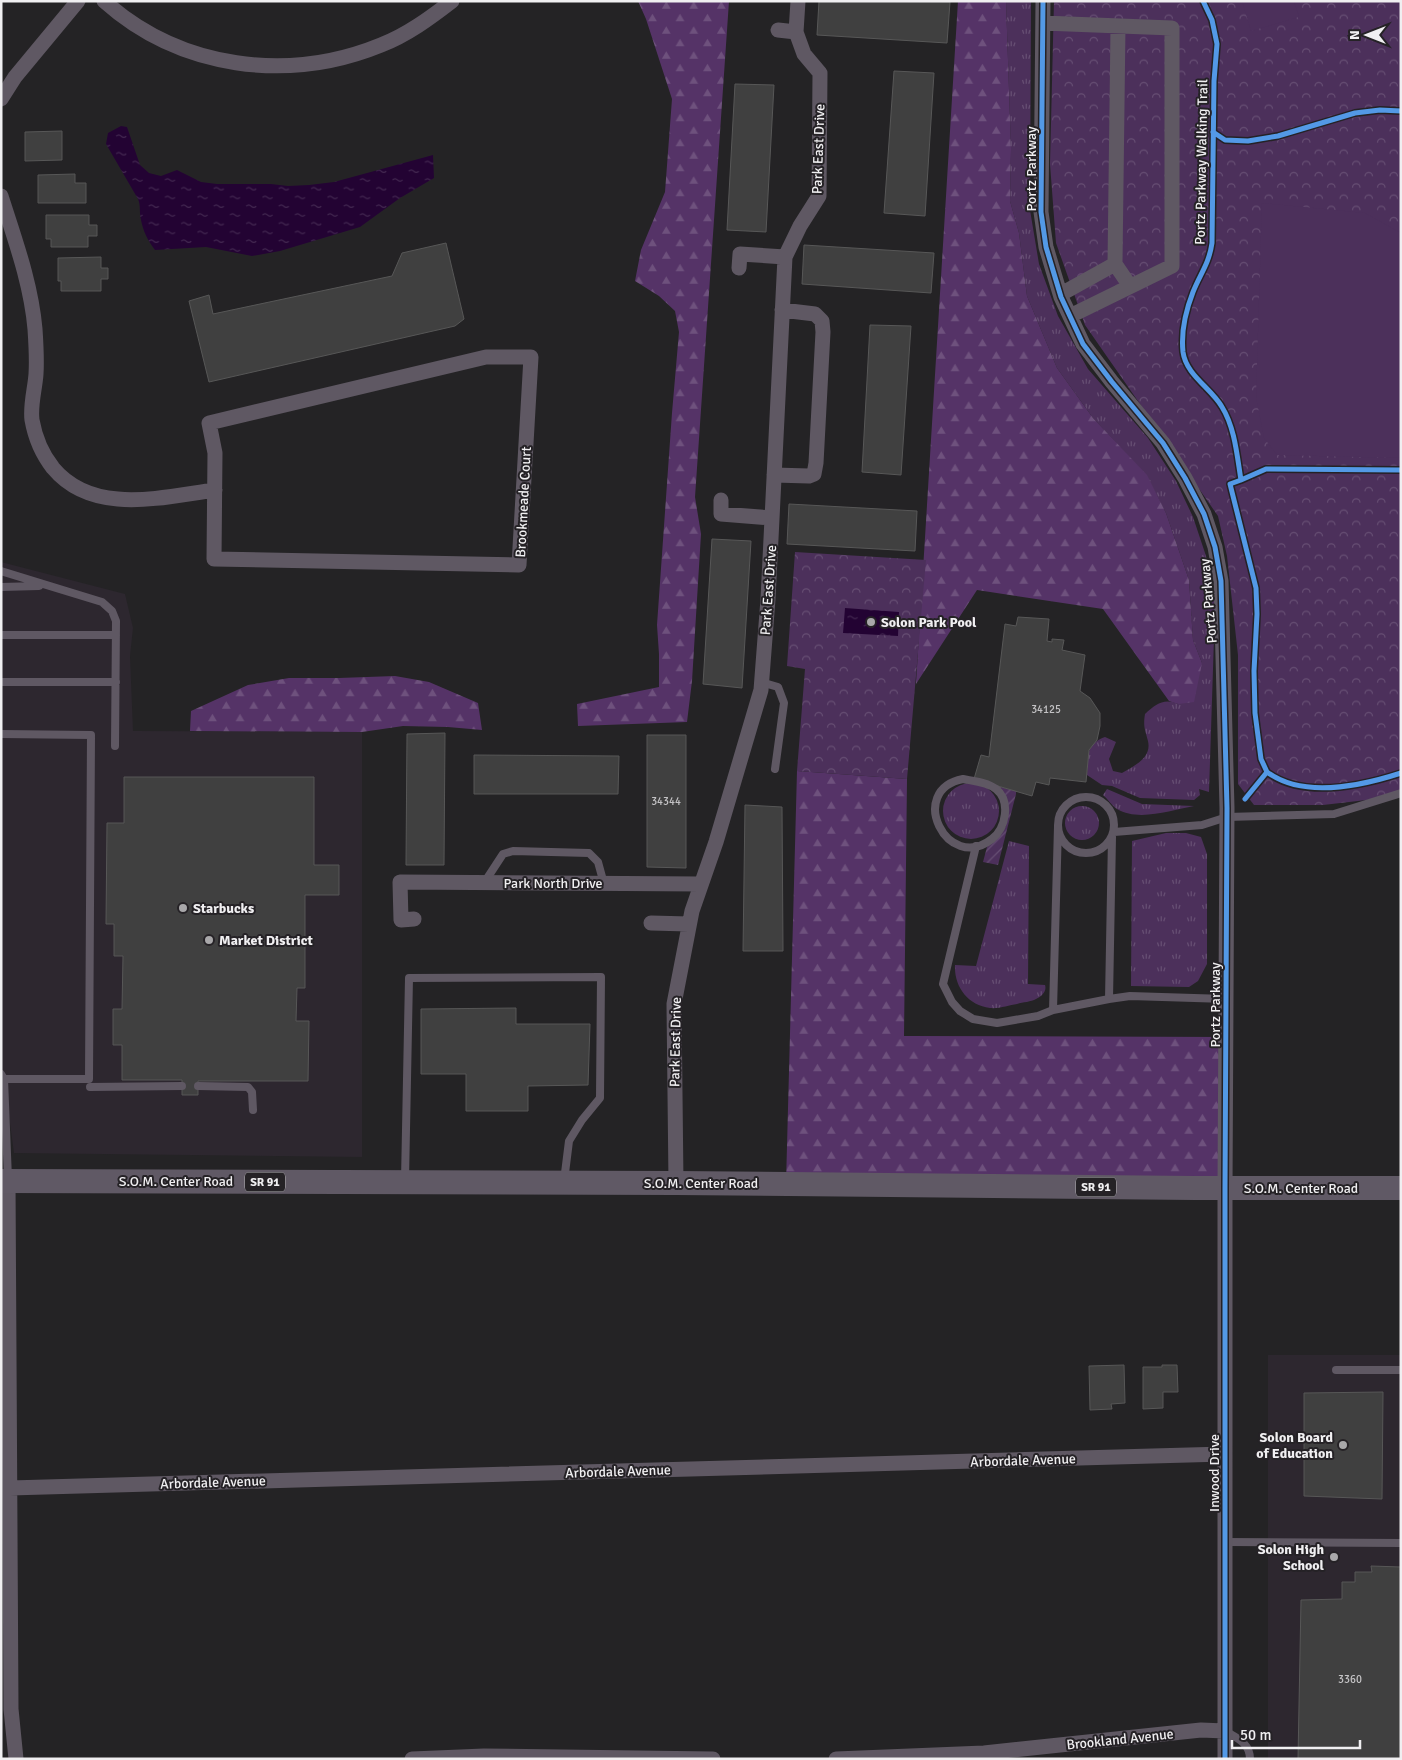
<svg xmlns="http://www.w3.org/2000/svg" width="1402" height="1760" font-family="Signika,sans-serif">
	<style>
		.built { fill: #2d272f }
		.grass { fill: url(#grass-tufts) }
		.forest { fill: url(#forest-firs) }
		.park { fill: url(#park-crowns) }
		.garden { fill: url(#garden-furrows) }
		.pitch { fill: #4c305b }
		.water { fill: url(#water-ripples) }
		.building { fill: #404040; stroke: #575757 }
		.lines { fill: none; stroke-linecap: round; stroke-linejoin: round }
		.lane { stroke: #5f5863; stroke-width: 8 }
		.street { stroke: #5f5863; stroke-width: 15 }
		.primary { stroke: #605965; stroke-width: 24 }
		.cycleway-casing { stroke: #252226; stroke-width: 8 }
		.cycleway { stroke: #5399e6; stroke-width: 5 }
		.poi-dot { fill: #a9a8aa; stroke: #252226; stroke-width: 2 }
		.labels { text-anchor: middle; stroke-width: 4; stroke-linejoin: round; paint-order: stroke }
		.number-label { font-size: 11px; fill: #c4c3c5 }
		.shield { fill: #252226; stroke: #b3b2b4; stroke-width: 1 }
		.shield-label { font-size: 12px; font-weight: bold; fill: #f0eff1 }
		.street-label { font-size: 14px; fill: #f0eff1; stroke: #252226 }
		.poi-label { font-size: 14px; font-weight: bold; fill: #f0eff1; stroke: #252226; text-anchor: start }
	</style>
	<defs>
		<pattern id="grass-tufts" width="24" height="20" patternUnits="userSpaceOnUse" patternTransform="scale(1.25)"><rect width="24" height="20" fill="#4c305b"/><path d="M3 7l-1-3M5 7V3M7 7l1-3M15 17l-1-3M17 17v-4M19 17l1-3" fill="none" stroke="#664e73"/></pattern>
		<pattern id="forest-firs" width="22" height="20" patternUnits="userSpaceOnUse" patternTransform="scale(1.25)"><rect width="22" height="20" fill="#553367"/><path d="M5 1l3.5 6h-7zM16 11l3.5 6h-7z" fill="#6e517d"/></pattern>
		<pattern id="park-crowns" width="20" height="18" patternUnits="userSpaceOnUse" patternTransform="scale(1.25)"><rect width="20" height="18" fill="#4c305b"/><path d="M2 6a3 3 0 1 1 6 0M12 15a3 3 0 1 1 6 0" fill="none" stroke="#664e73"/></pattern>
		<pattern id="garden-furrows" width="10" height="10" patternUnits="userSpaceOnUse" patternTransform="scale(1.25)"><rect width="10" height="10" fill="#4c305b"/><path d="M-1 1l2-2M0 10L10 0M9 11l2-2" fill="none" stroke="#664e73"/></pattern>
		<pattern id="water-ripples" width="26" height="14" patternUnits="userSpaceOnUse" patternTransform="scale(1.25)"><rect width="26" height="14" fill="#230333"/><path d="M2 4q2-2 4 0t4 0M15 11q2-2 4 0t4 0" fill="none" stroke="#432851"/></pattern>
	</defs>
	<rect width="100%" height="100%" fill="#242325"/>
	<path class="built" d="M1,562l124,32 8,34 -3,28 3,75 229,1v425l-348,-4 -10,-74 -3,-5z
		M1268,1355h133v404h-133z"/>
	<path class="grass" d="M1006,1h25l-1,209 9,54 19,52 30,53 60,69 28,43 17,36 13,39 9,51 -6,185 -10,-3 1,6 -6,5 -54,-2 -28,-12 -10,-1 -15,-10c1,-17 -2,-31 18,-38l11,5 -7,17 4,12 9,2c12,-7 30,-15 26,-32 -3,-12 -5,-14 -3,-27 11,-10 19,-16 33,-10l24,-41 -9,-23 -4,-60 -23,-67 -20,-38 -53,-57 -36,-50 -30,-72 -8,-63 -9,-32 1,-52z
		M943 811a28 28 0 1 1 56 0a28 28 0 1 1-56 0Z
		M1107,789l35,15 52,2c-23,4 -55,16 -77,3 -5,-3 -9,-10 -14,-14z
		M1065 823a17 17 0 1 1 34 0a17 17 0 1 1-34 0Z
		M1166,833h20l15,4 6,17v110l-9,17 -9,6 -58,-1 1,-145z
		M1009,841l20,5 -1,138 17,1c2,6 -3,11 -9,14 -5,3 -13,3 -19,5 -8,1 -18,5 -27,4 -22,-3 -36,-21 -35,-43l21,1z"/>
	<path class="forest" d="M638,1h91l-34,496 6,37 -9,147 -5,41 -109,4 -1,-22 82,-17v-33l-2,-29 15,-212 7,-81 -4,-21 -16,-15 -24,-15 6,-31 24,-58 7,-93 -26,-80z
		M958,1h48l5,148 -1,52 9,32 8,63 30,72 36,50 54,57 19,38 23,67 4,60 9,23 -8,39 -16,2 -9,-3 -66,-92 -126,-19 -61,94z
		M395,676l34,6 49,21 4,27 -34,-3 -45,-1 -41,6 -172,-1 1,-20 57,-26 41,-7h50z
		M797,771l110,8 -3,257 322,1 -1,151 -439,-4z"/>
	<path class="park" d="M1054,1h347v795l-78,9h-69l-16,-21v-129l-11,-99 -9,-40 -133,-191 -29,-82 -6,-79z
		M795,552l131,8 -19,219 -110,-8 8,-102 -18,-3z"/>
	<path class="garden" d="M997,786l19,5v3l-18,71 -15,-3 4,-15 19,-21z"/>
	<path class="pitch" d="M1242,1h52l5,16 -48,14z
		M1262,203l103,10 36,20v225l-124,-3 -13,-17 -8,-41z"/>
	<path class="water" d="M121,126l6,1 13,38 9,8 12,3 16,-6 24,12 16,2h54l17,2 21,-1 25,-3 99,-27 1,23 -34,20 -40,29 -80,24 -28,5 -46,-9 -51,3c-7,-9 -12,-19 -14,-30 -2,-8 0,-14 -3,-21l-32,-55 2,-11z
		M845,608l54,4 -1,24 -55,-3z"/>
	<path class="building" d="M819,1l131,1 -3,41 -130,-8z
		M894,71l40,2 -9,143 -41,-3z
		M735,84l39,1 -8,147 -39,-2z
		M62,131v29l-37,1v-29z
		M75,174v9h11v20h-48v-28z
		M46,215h43v10h8v11h-9v11h-37v-8h-5z
		M446,243l18,76 -9,7 -246,56 -20,-81 20,-6 4,19 179,-38 10,-23z
		M804,245l130,8 -3,40 -129,-9z
		M101,257v11h7v11h-7v12h-40v-10h-3v-23z
		M870,325l41,1 -10,149 -39,-3z
		M789,504l128,7 -2,40 -128,-7z
		M712,539l39,2 -9,147 -39,-4z
		M1018,617l31,2 -2,22 5,1v-3l12,1 -2,10 23,5 -5,36 10,7 10,15v13l-3,14 -8,10 -3,32 -36,-4 -1,7 -13,-3 -4,14 -58,-17 7,-24 8,2 16,-133 11,2z
		M445,733l-1,132h-38l1,-131z
		M647,735h39v133l-39,-1z
		M474,755l145,1 -1,38h-144z
		M124,777h190v88h25v30h-34v93h-8l-1,33h13l-1,60h-110v14h-16v-15h-60v-35h-9v-36h9l1,-53h-9v-32h-8l1,-101h17z
		M745,805l37,2 1,144h-40z
		M516,1008v16h74l-2,61 -60,1v25h-62v-37h-45v-65z
		M1124,1365l1,38 -14,1 1,5 -22,1 -1,-44z
		M1162,1365h15l1,27h-15v16l-20,1v-42h19z
		M1383,1392l-1,107 -78,-3v-103z
		M1371,1566l30,1v192h-103l3,-159 41,-1v-17h13v-10h17z"/>
	<g class="lines">
		<path class="lane" d="M1,571l101,31 10,9 4,10 -1,125
			M1,587l38,-1
			M1,635h115
			M1,682h115
			M761,682l17,5 6,16 -9,66
			M1,734l90,1 -2,344h-85
			M963,779c10,2 24,3 33,10 15,12 10,39 -4,50 -45,35 -86,-49 -29,-60z
			M1058 825a28 28 0 1 1 56 0a28 28 0 1 1-56 0Z
			M1114,832l88,-7 25,-8 107,-3 67,-21
			M976,846l-33,138 9,18 8,9 13,8 24,4 41,-7 15,-6 56,-11 21,-3 96,3
			M484,883l19,-29 10,-3 76,2 9,9 6,22
			M1109,999l3,-162
			M1053,1010l5,-184
			M1,1074l3,5 4,100
			M198,1086l50,1 4,5 1,18
			M90,1087l92,-1
			M405,1180l4,-202 192,-1 -1,121 -18,22 -13,21 -5,40
			M1336,1370h65
			M1225,1542l176,1
			M1225,1731c12,7 25,12 25,28"/>
		<path class="street" d="M104,1c76,68 184,82 277,44 26,-10 49,-27 71,-44
			M1043,1l-2,211 5,35 15,50 22,47 29,38 51,61 22,35 19,36 11,33 6,34 6,227 -2,380v571
			M1043,23l129,5v238l-102,50
			M1118,26l-3,238 15,22
			M778,30l18,2
			M1,99l14,-22 63,-76
			M1,196c14,44 30,87 34,133 1,15 2,30 1,45 -1,15 -6,31 -4,46 3,17 10,34 21,48 40,48 109,29 162,22
			M739,268l1,-14 45,3
			M1061,294l54,-30
			M486,357h45l-12,208 -305,-6 1,-106 -6,-30z
			M774,475l35,1 5,-2 2,-11 7,-131 -1,-11 -7,-7 -33,-4
			M721,500v14l51,4
			M414,919l-13,1 -1,-38 301,2
			M651,923l38,1
			M8,1181l3,528 5,50
			M676,1183l-2,-179 18,-93 24,-69 45,-152 7,-91 17,-342 15,-31 19,-30 1,-123 -16,-19 -8,-22 2,-31
			M10,1488l1215,-34
			M412,1759l72,-3 229,3
			M836,1759l148,-6 217,-23 24,1"/>
		<path class="primary" d="M1,1181l675,2 518,5h207"/>
		<g class="cycleway-casing">
			<path id="cycleway" d="M1043,1l-2,211 5,35 15,50 22,47 29,38 51,61 22,35 19,36 11,33 6,34 6,227 -2,380v571
				M1203,1l9,19 5,24 -3,37 -2,162c-3,21 -12,31 -19,49 -7,18 -12,41 -10,60 3,23 28,36 39,55 13,21 15,49 19,73l-11,4 26,104 1,26 -3,57 1,42 6,46 6,13 -22,27
				M1213,132l12,8 23,1 30,-5 77,-23 25,-3 21,1
				M1241,480l25,-11 135,1
				M1267,772c36,27 94,14 134,1"/>
		</g>
		<use href="#cycleway" class="cycleway"/>
	</g>
	<g class="poi-dot">
		<circle cx="871" cy="622" r="5"/>
		<circle cx="183" cy="908" r="5"/>
		<circle cx="209" cy="940" r="5"/>
		<circle cx="1343" cy="1445" r="5"/>
		<circle cx="1334" cy="1557" r="5"/>
	</g>
	<g class="labels">
		<g class="number-label">
			<text x="1046" y="713">34125</text>
			<text x="666" y="805">34344</text>
			<text x="1350" y="1683">3360</text>
		</g>
		<g class="shield">
			<rect x="245" y="1172.5" width="40" height="19" rx="4"/>
			<rect x="1076" y="1177.5" width="40" height="19" rx="4"/>
		</g>
		<g class="shield-label">
			<text x="265" y="1186">SR 91</text>
			<text x="1096" y="1191">SR 91</text>
		</g>
		<g class="street-label">
			<text transform="translate(818 149) rotate(-88)" y="5">Park East Drive</text>
			<text transform="translate(1201 162) rotate(-89)" y="5">Portz Parkway Walking Trail</text>
			<text transform="translate(1031 169) rotate(-90)" y="5">Portz Parkway</text>
			<text transform="translate(523 502) rotate(-87)" y="5">Brookmeade Court</text>
			<text transform="translate(768 590) rotate(-86)" y="5">Park East Drive</text>
			<text transform="translate(1208 601) rotate(-95)" y="5">Portz Parkway</text>
			<text x="553" y="888">Park North Drive</text>
			<text transform="translate(1215 1005) rotate(-90)" y="5">Portz Parkway</text>
			<text transform="translate(675 1042) rotate(-89)" y="5">Park East Drive</text>
			<text x="176" y="1186">S.O.M. Center Road</text>
			<text x="701" y="1188">S.O.M. Center Road</text>
			<text x="1301" y="1193">S.O.M. Center Road</text>
			<text transform="translate(1023 1460) rotate(-2)" y="5">Arbordale Avenue</text>
			<text transform="translate(618 1471) rotate(-2)" y="5">Arbordale Avenue</text>
			<text transform="translate(1214 1473) rotate(-90)" y="5">Inwood Drive</text>
			<text transform="translate(213 1482) rotate(-2)" y="5">Arbordale Avenue</text>
			<text transform="translate(1120 1739) rotate(-6)" y="5">Brookland Avenue</text>
		</g>
		<g class="poi-label">
			<text x="881" y="627">Solon Park Pool</text>
			<text x="193" y="913">Starbucks</text>
			<text x="219" y="945">Market District</text>
			<text x="1333" y="1442" text-anchor="end">Solon Board<tspan x="1333" dy="16">of Education</tspan></text>
			<text x="1324" y="1554" text-anchor="end">Solon High<tspan x="1324" dy="16">School</tspan></text>
		</g>
	</g>
	<rect width="1402" height="1760" fill="none" stroke="#f0eff1" stroke-width="5"/>
	<g transform="translate(1367 35) rotate(270)" stroke="#252226" stroke-width="4" paint-order="stroke">
	<path d="M0-4L9 19L0 12L-9 19Z" fill="#f0eff1"/>
	<text y="-8" font-size="14" font-weight="bold" text-anchor="middle" fill="#f0eff1">N</text>
	</g>
	<path d="M1232 1740v8h128v-8" fill="none" stroke="#f0eff1" stroke-width="2.5"/>
	<text x="1240" y="1740" font-size="15" fill="#f0eff1" stroke="#252226" stroke-width="4" paint-order="stroke">50 m</text>
</svg>
